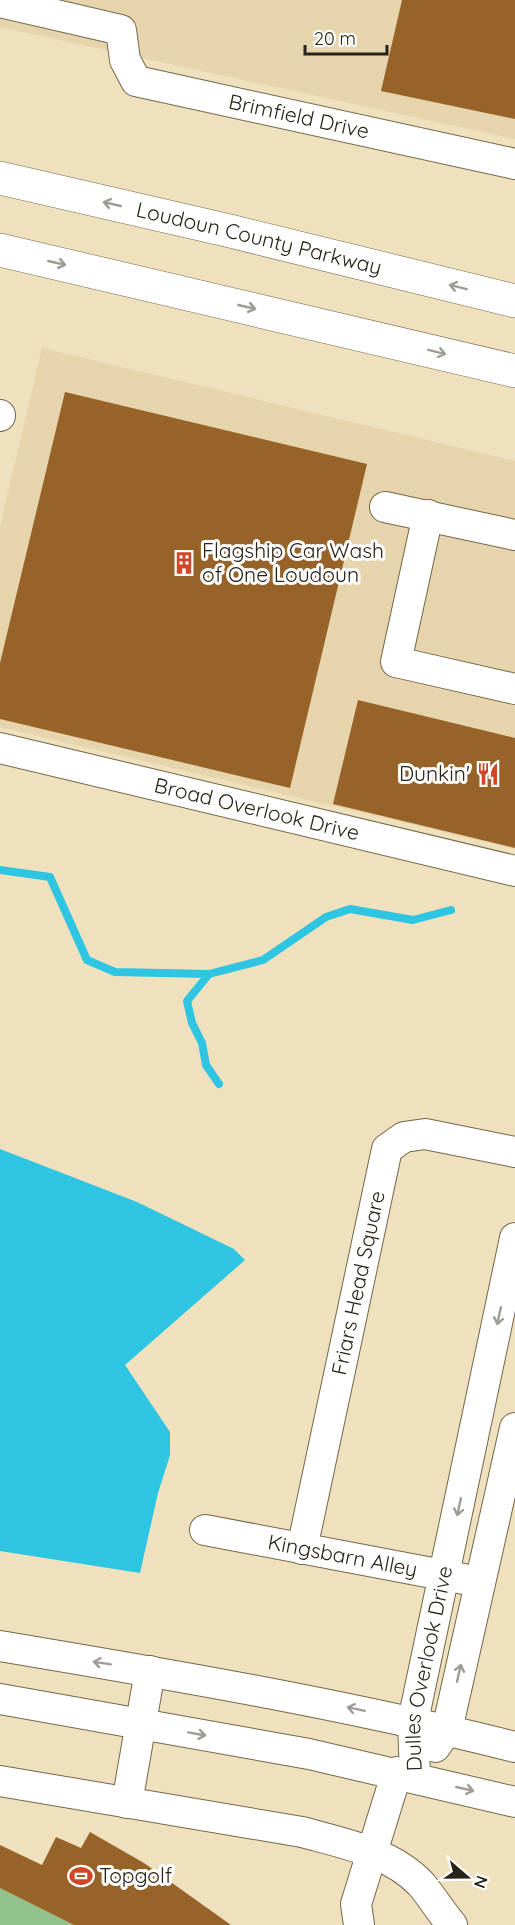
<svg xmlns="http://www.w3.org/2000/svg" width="515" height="1925" font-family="Quicksand,sans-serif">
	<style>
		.built { fill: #e6d4ac }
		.green { fill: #91c28b }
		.water { fill: #2dc5e1 }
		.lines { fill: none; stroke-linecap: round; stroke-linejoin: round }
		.stream { stroke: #2dc5e1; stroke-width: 8 }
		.building { fill: #986329 }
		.minor-casing { stroke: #746748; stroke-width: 32 }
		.major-casing { stroke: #746748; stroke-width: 34 }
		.minor { stroke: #fff; stroke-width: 30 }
		.major { stroke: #fff; stroke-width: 33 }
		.oneway { stroke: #9f9c97 }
		.labels { text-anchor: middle; stroke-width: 6; stroke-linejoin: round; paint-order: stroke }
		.street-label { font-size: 21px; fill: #292417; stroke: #fff }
		.poi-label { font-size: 21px; fill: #292417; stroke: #fff; text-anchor: start }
	</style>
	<rect width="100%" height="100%" fill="#efe0be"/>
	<path class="built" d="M0,0h515v139l-515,-112z
		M42,348l473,113v388l-515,-122v-201z"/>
	<path class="green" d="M0,1888l74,37h-74z"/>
	<path class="water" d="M0,1149l137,53 97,47 11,11 -120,105 45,67v23l-12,38 -18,80 -140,-22z"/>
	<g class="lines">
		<path class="stream" d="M0,870l50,7 37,83 28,12 94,2 54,-14 63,-43 24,-8 63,11 38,-10
			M209,974l-22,27 5,22 10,20 4,22 13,19"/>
	</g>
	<path class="building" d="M402,0h113v119l-134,-28z
		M65,392l302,72 -77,324 -290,-69v-56z
		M358,700l157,38v110l-182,-44z
		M90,1832l54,31 87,62h-157l-74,-37v-43l42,20 14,-28 25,11z"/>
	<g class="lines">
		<g class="minor-casing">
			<g id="minor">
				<path id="s1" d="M0,2l121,28 4,30 11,21 379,83"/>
				<path d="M0,415v1"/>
				<path d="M385,507l130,28"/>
				<path d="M428,515l-32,147 119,27"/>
				<path id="s2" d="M0,748l515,123"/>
				<path id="s3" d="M205,1530l259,49"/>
				<path id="s4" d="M302,1549l85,-400 17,-12 21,-3 90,18"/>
				<path d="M0,1646c173,29 345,58 515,101"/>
				<path d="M0,1699l309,55 206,48"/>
				<path d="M435,1747l12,-17 68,-302"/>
				<path id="s5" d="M415,1777l-2,-56 102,-483"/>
				<path d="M0,1781l302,51c40,11 89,20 119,52 11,13 20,28 31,41"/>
				<path d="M127,1803l23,-132"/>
				<path d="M359,1925l-3,-21 41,-132"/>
			</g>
		</g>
		<g class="major-casing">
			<g id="major">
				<path id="s6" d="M0,178l230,53 285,70"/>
				<path d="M0,250l515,121"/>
			</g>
		</g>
		<use href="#minor" class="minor"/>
		<use href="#major" class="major"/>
	</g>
	<defs><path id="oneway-shaft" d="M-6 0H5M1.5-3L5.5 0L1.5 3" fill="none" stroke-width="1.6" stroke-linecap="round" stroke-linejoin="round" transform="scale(1.5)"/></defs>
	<g class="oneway">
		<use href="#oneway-shaft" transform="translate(112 204) rotate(-167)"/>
		<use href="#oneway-shaft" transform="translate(57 263) rotate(13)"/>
		<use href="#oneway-shaft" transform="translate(458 287) rotate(-166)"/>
		<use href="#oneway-shaft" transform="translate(247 307) rotate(13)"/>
		<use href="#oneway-shaft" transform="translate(437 352) rotate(14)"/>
		<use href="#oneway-shaft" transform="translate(499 1316) rotate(102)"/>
		<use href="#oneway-shaft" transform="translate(459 1507) rotate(102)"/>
		<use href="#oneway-shaft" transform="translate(102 1663) rotate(-171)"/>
		<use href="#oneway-shaft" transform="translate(459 1673) rotate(-77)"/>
		<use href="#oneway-shaft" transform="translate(356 1709) rotate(-168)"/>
		<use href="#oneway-shaft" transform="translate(197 1734) rotate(10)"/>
		<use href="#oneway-shaft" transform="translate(465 1789) rotate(13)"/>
	</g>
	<defs>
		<g id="building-bare" transform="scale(1.8)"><path d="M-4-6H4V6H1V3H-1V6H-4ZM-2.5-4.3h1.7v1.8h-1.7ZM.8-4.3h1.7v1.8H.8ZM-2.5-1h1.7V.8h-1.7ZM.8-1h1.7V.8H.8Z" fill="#d04628" stroke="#fff" stroke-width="2.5" paint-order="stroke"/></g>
		<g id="restaurant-bare" transform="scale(1.8)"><path d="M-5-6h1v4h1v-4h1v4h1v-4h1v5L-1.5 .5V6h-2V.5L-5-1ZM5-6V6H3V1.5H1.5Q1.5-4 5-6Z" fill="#d04628" stroke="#fff" stroke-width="2.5" paint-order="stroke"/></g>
		<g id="stadium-bare" transform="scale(1.8)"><path d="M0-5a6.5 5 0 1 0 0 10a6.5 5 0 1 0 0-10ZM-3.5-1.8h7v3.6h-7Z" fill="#d04628" stroke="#fff" stroke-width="2.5" paint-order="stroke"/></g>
	</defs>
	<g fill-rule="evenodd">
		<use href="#building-bare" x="184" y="563"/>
		<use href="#restaurant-bare" x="488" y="774"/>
		<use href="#stadium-bare" x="81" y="1876"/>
	</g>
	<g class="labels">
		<g class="street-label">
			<text dy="7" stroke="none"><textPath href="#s1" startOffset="345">Brimfield Drive</textPath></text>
			<text dy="7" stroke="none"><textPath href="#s6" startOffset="266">Loudoun County Parkway</textPath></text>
			<text dy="7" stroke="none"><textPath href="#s2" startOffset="264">Broad Overlook Drive</textPath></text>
			<text dy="7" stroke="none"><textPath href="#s4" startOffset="272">Friars Head Square</textPath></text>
			<text dy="7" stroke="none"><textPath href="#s3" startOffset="140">Kingsbarn Alley</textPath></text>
			<text dy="7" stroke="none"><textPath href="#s5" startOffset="110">Dulles Overlook Drive</textPath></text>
		</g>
		<g class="poi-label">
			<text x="202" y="558">Flagship Car Wash<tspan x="202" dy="24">of One Loudoun</tspan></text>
			<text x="470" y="781" text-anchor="end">Dunkin'</text>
			<text x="99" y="1883">Topgolf</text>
		</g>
	</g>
	<g transform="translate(467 1877) rotate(110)" stroke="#ffffff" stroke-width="4.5" paint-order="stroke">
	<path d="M0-4.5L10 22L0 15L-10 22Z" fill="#292417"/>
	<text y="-9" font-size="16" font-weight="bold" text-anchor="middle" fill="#292417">N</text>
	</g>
	<path d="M305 45v9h82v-9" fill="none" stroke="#292417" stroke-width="3"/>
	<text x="314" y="45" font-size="18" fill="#292417" stroke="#ffffff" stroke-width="4.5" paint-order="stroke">20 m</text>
</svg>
